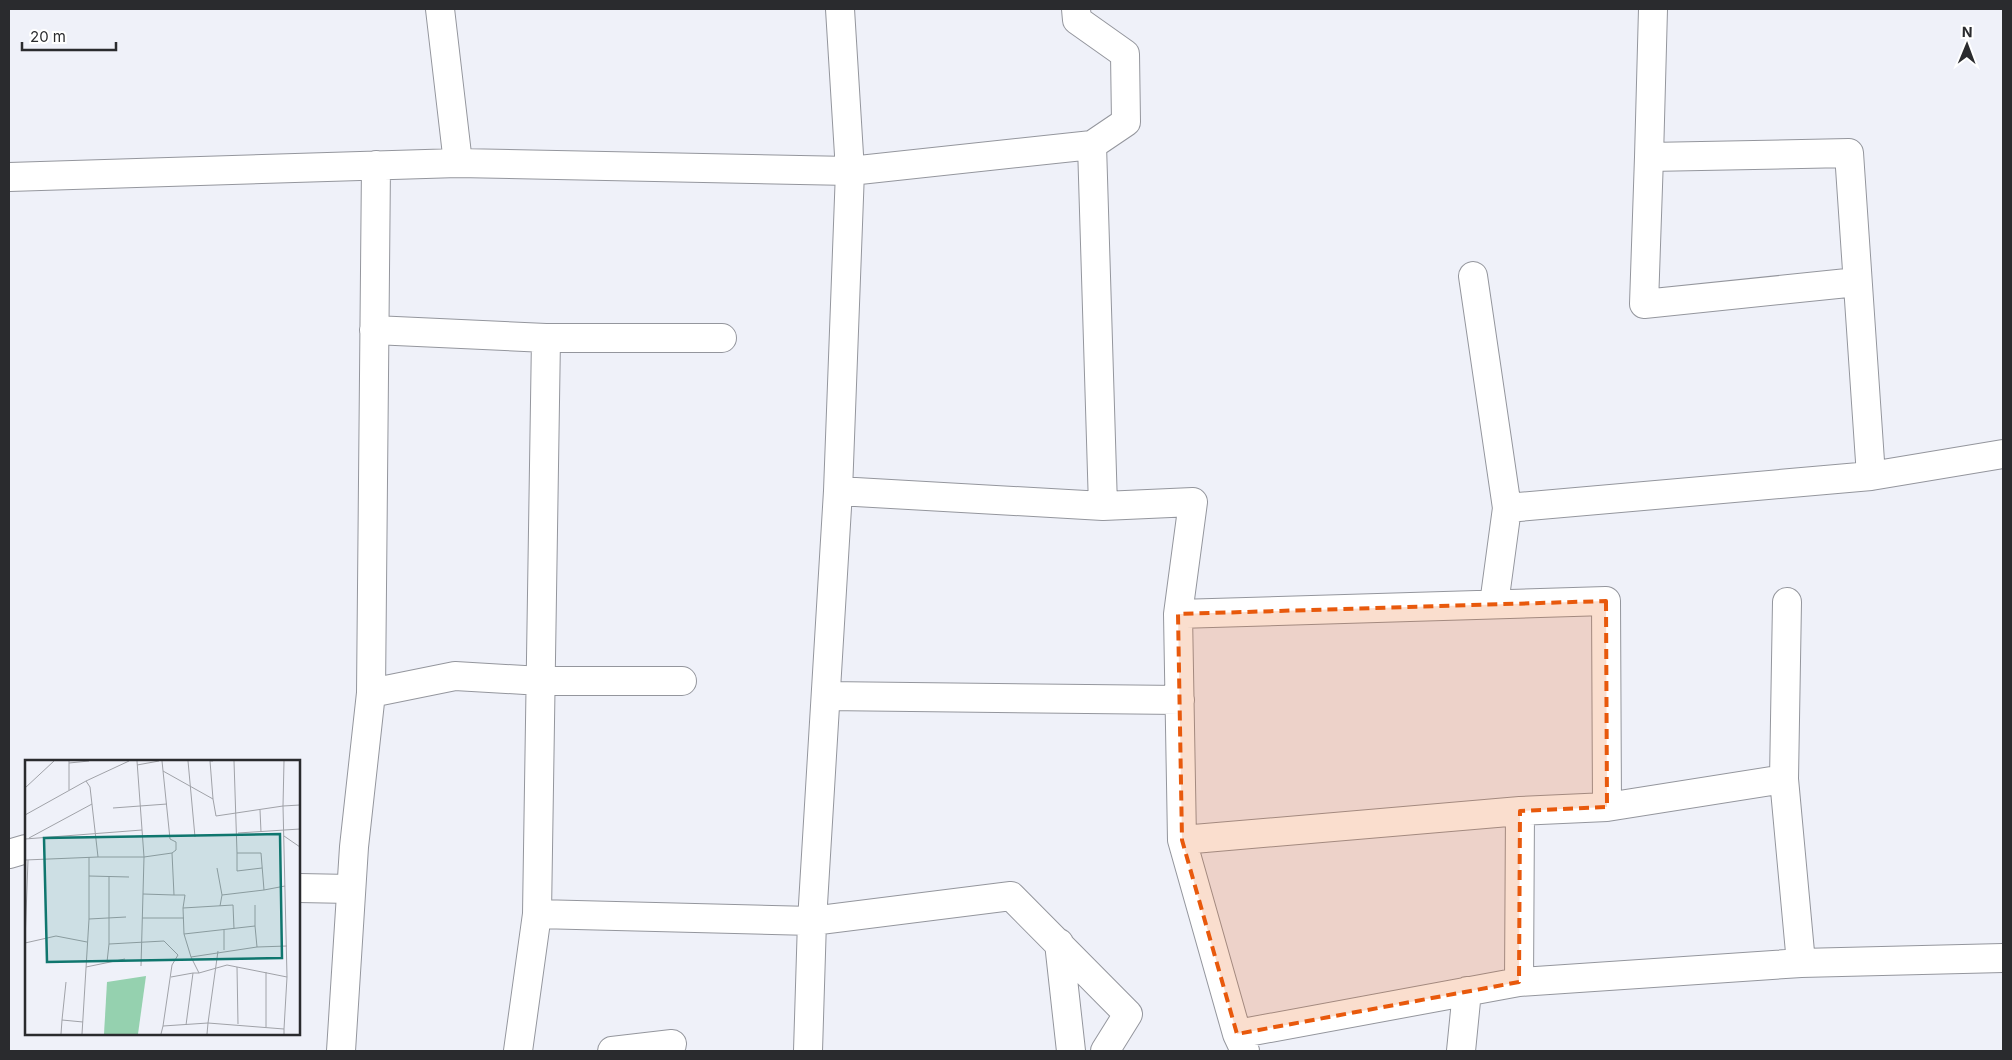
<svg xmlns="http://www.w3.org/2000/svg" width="2012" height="1060" font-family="Inter,sans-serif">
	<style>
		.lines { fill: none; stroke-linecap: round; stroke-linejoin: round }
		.street-casing { stroke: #94969d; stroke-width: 30 }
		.street { stroke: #fff; stroke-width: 28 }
		.marked { fill: #e8590c; fill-opacity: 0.2; stroke: #e8590c; stroke-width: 4; stroke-dasharray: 10 6; stroke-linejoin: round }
		.inset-road { fill: none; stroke: #a0a2a8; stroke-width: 1 }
		.view { fill: #0f766e; fill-opacity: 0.15; stroke: #0f766e; stroke-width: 2.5 }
		.inset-edge { fill: none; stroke: #2a2b2e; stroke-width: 2.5 }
	</style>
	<rect width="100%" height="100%" fill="#eff1f9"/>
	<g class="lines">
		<g class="street-casing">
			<path id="street" d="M1076,9l1,11 48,34 1,68 -34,23
				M1649,157l4,-148
				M458,163l392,8 -10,-162
				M9,177l449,-14 -18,-154
				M1473,276l34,232
				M374,330l172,8h176
				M1871,476l132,-22
				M838,491l265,15
				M1494,604l13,-96 364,-32 -22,-323 -200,4 -5,147 213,-22
				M371,693l84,-17 86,5h141
				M826,696l354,4
				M1784,779l3,-177
				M1182,840l-4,-226 428,-13 1,206
				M9,854l17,-5
				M299,888l52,1
				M537,914l9,-576
				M1059,943l12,108
				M1801,963l202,-5
				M1519,982l1,-171
				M1237,1034l282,-52 282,-19 -17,-184 -177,28 -87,4 -338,29 55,194 8,17
				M341,1051l13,-204 17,-154 5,-528
				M518,1051l19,-137 275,7 199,-25 117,118 -23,37
				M612,1051l60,-7
				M808,1051l4,-130 26,-430 12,-320 242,-26 11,361 90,-4 -15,112
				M1461,1051l6,-60"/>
		</g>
		<use href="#street" class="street"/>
	</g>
	<path class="marked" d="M1606,601l1,206 -87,4 -1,171 -282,52 -55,-194 -4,-226z"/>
	<g transform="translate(25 760)">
		<rect width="275" height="275" fill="#eff1f9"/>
		<path d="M121,216l-8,58h-34l3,-52z" fill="#95d1af"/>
		<path class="inset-road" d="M44,1v29M137,1l8,78 6,3v8l-4,3M163,1l7,76M209,1l3,92M44,3l20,-2M112,5l22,-4M138,11l50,28 3,17 67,-10 1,-45M61,21l43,-20M0,28l29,-27M188,39l-3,-38h3M88,48l54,-4M235,50l1,22M0,55l61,-34 4,6 8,70 -73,3M213,73l62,-4M259,76l16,11M4,78l63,-34M0,79l117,-9M73,97h46l-7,-96M192,108l5,27M64,116l40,1M84,117v67M239,130l21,-4M118,134l31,1M230,145v21M195,146l2,-11 42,-5 -3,-37h-24v18l25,-3M117,158h42M64,159l37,-2M199,170v20M159,174l-1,-26 50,-3 1,24M0,182l3,-82M0,183l31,-7 31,6M232,187l30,-1M166,197l-7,-23 71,-8 2,21 -66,10 8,16 28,-8 60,12 -3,52M82,202l2,-18 55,-3 14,14 -6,10 -9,61M116,206l3,-109 28,-4 2,42h11l-2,13M61,207l39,-8M212,207l1,57M146,217l22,-4M262,217l-4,-171 17,-1M37,260l4,-38M161,265l7,-52h6M241,267v-55M36,274l1,-14 21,2M57,274l7,-115v-62M136,274l2,-8 45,-3 10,-72M182,274l1,-11 76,6v5"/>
		<path class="view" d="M255,74l2,124 -235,4 -3,-124z"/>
		<rect width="275" height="275" class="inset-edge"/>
	</g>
	<rect width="2012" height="1060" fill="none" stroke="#2a2b2e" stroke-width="20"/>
	<g transform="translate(1967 45) rotate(1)" stroke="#ffffff" stroke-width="4" paint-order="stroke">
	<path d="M0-4L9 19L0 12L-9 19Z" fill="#2a2b2e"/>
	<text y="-8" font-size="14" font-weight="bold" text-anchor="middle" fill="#2a2b2e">N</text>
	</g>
	<path d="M22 42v8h94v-8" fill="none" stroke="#2a2b2e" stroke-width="2.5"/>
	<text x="30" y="42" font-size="15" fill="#2a2b2e" stroke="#ffffff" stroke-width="4" paint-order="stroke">20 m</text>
</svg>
